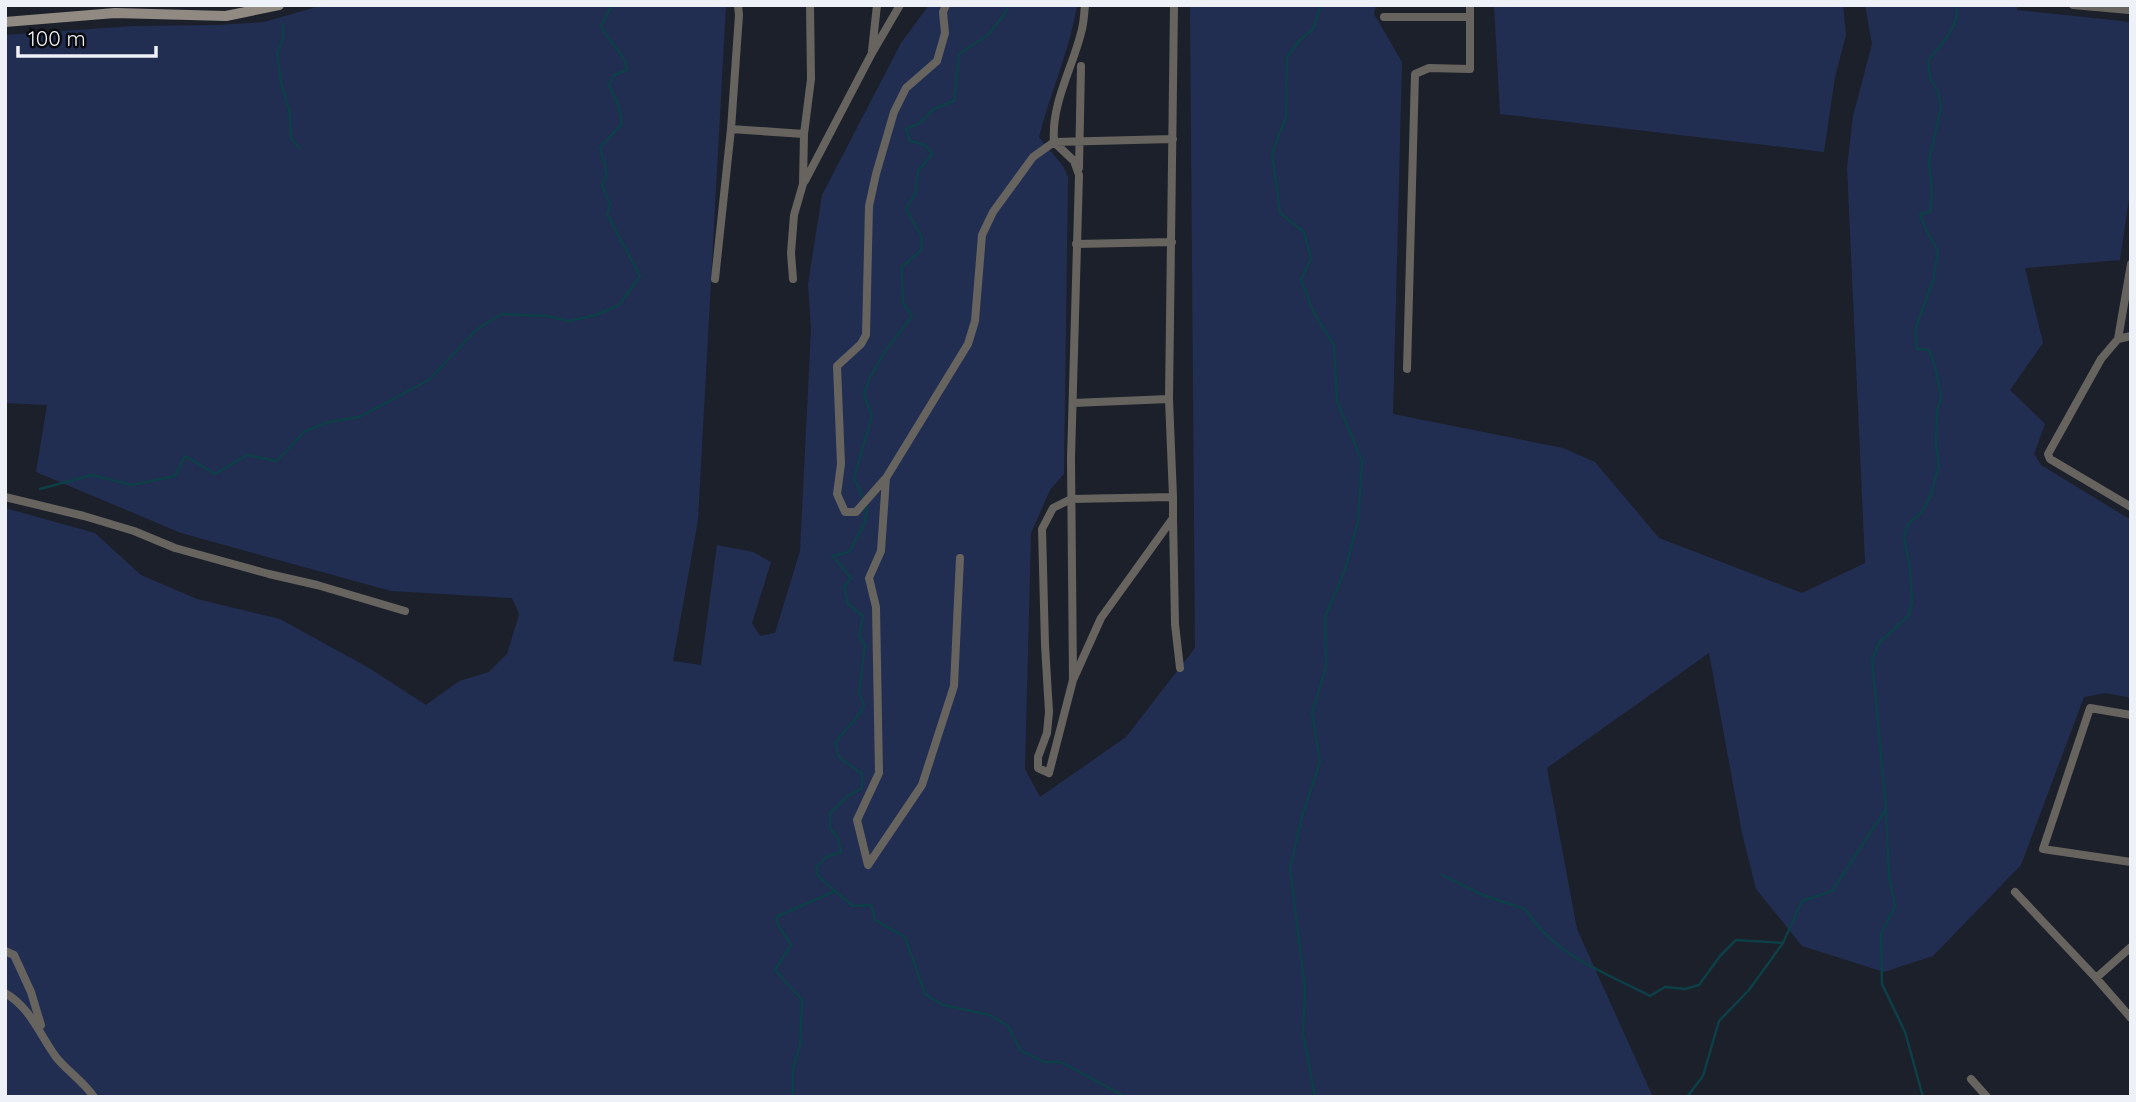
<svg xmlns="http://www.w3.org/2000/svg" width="2136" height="1102" font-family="Quicksand,sans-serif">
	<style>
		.green { fill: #212e52 }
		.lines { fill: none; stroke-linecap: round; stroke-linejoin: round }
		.stream { stroke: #0d3f47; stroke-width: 2.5 }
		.street { stroke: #67645f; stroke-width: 8 }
		.secondary { stroke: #908a83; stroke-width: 10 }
	</style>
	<rect width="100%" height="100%" fill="#1c202a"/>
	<path class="green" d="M323,5h403l-28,515 -25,141 28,4 16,-120 36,7 18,10 -19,61 8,13 15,-3 25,-82 11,-222 -3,-45 14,-89 79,-152 28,-38h148c-7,45 -27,88 -38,132l24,29 5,11 -4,297 -14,16 -19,43 -6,236 15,28 86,-60 69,-89 -5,-643h186l-2,9 28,48 -9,352 170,34 32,14 64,76 143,55 63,-30 -18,-396 6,-51 19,-72 -7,-39h153l-1,5 114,12v163l-11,75 -95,8 18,75 -33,47 35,34 -11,30 7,11 90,55v178l-25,-5 -22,4 -63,168 -88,91 -49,16 -82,-26 -46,-57 -14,-56 -33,-180 -162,115 30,161 76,168h-1648v-589l90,25 46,42 56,24 83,20 89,49 57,37 33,-24 30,-9 18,-18 12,-40 -7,-16 -121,-7 -210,-58 -145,-61 11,-67 -42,-2v-368l129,-9 84,-1 46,-3z
		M1494,5h349l3,30 -11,42 -11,75 -324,-38z"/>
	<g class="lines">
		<path class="stream" d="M1009,5l-6,11 -15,19 -29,19 -5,47 -20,8 -14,14 -14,6 4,12 15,4 7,9 -14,17 -3,23 -9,15 16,28 -1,13 -19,17 1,36 9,13 -27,35 -16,28 -5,16 8,21 -18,62 13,28 -2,16 -16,30 -16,4 18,22 -7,9 4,17 15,12 -4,20 6,9 -6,48 5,12c-6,15 -19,24 -29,38l4,14 23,17v14l-14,8 -18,17v15l8,10 3,14 -15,5 -10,11 3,9 34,29 18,-1 4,15 30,17 20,57 18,11 47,10 18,11 12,24 24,12h17l65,35
			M283,24v14l-6,16 5,33 8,25 1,26 8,10
			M40,489l52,-14 40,10 43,-9 10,-20 30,18 32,-19 30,6 27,-29 24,-10 31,-5 70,-37 48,-51 25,-15 45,2 22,5 27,-6 23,-10 21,-29 -33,-62 3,-10 -8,-19 5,-11 -7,-27 22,-23 -4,-19 -9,-20 5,-10 13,-5c-2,-17 -19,-28 -26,-44l11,-21
			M1442,875l41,20 42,14c30,47 77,62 125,87l15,-9 20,2 14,-4 21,-29 16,-16 47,3
			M793,1097v-28l7,-24 2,-45 -27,-30 16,-25 -13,-20 -2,-8 59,-26
			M1315,1097l-12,-64 2,-43 -15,-121 12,-53 18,-54 -8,-49 14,-46 -1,-50 20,-47 13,-49 4,-60 -25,-60 -3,-56 -20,-32 -13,-33 10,-21 -7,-27 -24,-19 -8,-60 14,-36 1,-60 12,-16 14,-12 8,-24
			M1687,1097l16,-21 16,-55 30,-31 34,-47 19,-42 30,-10 54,-82
			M1923,1097l-18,-65 -23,-48 -1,-50 14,-28 -6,-30 -3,-67 -14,-150 7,-16 30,-28 3,-13 -2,-33 -6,-32 4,-13 13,-11 10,-18 8,-30 -3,-21 1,-33 4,-13 -5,-28 -7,-20 -12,-1 -2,-19 18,-50 5,-29 -12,-21 -6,-16 10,-2 2,-19 -3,-32 12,-54 -3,-15 -8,-14 -2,-17c12,-17 33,-34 28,-56"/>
		<path class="street" d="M2073,5l56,5
			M1384,17h86
			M872,51l5,-46
			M731,129l73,5
			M1079,168l2,-102
			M805,181l67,-128 28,-48
			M1076,244l96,-2
			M715,279l16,-150 8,-114 -1,-10
			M793,279l-2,-26 3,-38 9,-31 1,-50 7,-55 -1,-74
			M2131,336l-13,3 -17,20 -53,95 2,5 81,48
			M2118,339l13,-75
			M1407,369l8,-295 14,-6 41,1v-64
			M1073,403l96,-4
			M885,479l-29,33h-11l-8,-18 4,-30 -4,-98 24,-22 5,-9 3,-129 7,-32 18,-62 12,-24 31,-27 8,-28 -2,-21 3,-7
			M5,497l79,19 50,15 41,17 94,26 48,11 88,26
			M1173,497l-4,-98 5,-394
			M1173,518l2,106 5,44
			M960,558l-6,128 -32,99 -54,80 -11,-45 22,-47 -3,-166 -7,-29 12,-27 5,-73 82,-134 7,-23 7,-86 11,-23 40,-55 21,-15 119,-3
			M1073,680l28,-62 72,-100v-21l-102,2 -18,9 -11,21 3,116 4,67 -2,21 -9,24v11l11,5 24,-93 -2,-222 8,-283 -5,-14 -20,-19c-3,-38 18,-73 27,-109 3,-9 3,-19 4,-28
			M2131,715l-41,-7 -47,141 88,13
			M2015,892l81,86 35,40
			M5,951l9,4 17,37 10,33
			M2096,978l35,-31
			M5,993c26,15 34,41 51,64 11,14 27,24 38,40
			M1971,1079l16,18"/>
		<path class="secondary" d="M5,22l110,-9 111,3 53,-11"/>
	</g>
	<rect width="2136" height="1102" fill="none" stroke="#eff1f8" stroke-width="14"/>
	<path d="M18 46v10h138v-10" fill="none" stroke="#eff1f8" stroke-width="3.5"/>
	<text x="28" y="46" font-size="21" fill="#eff1f8" stroke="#080a0e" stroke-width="5" paint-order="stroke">100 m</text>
</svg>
